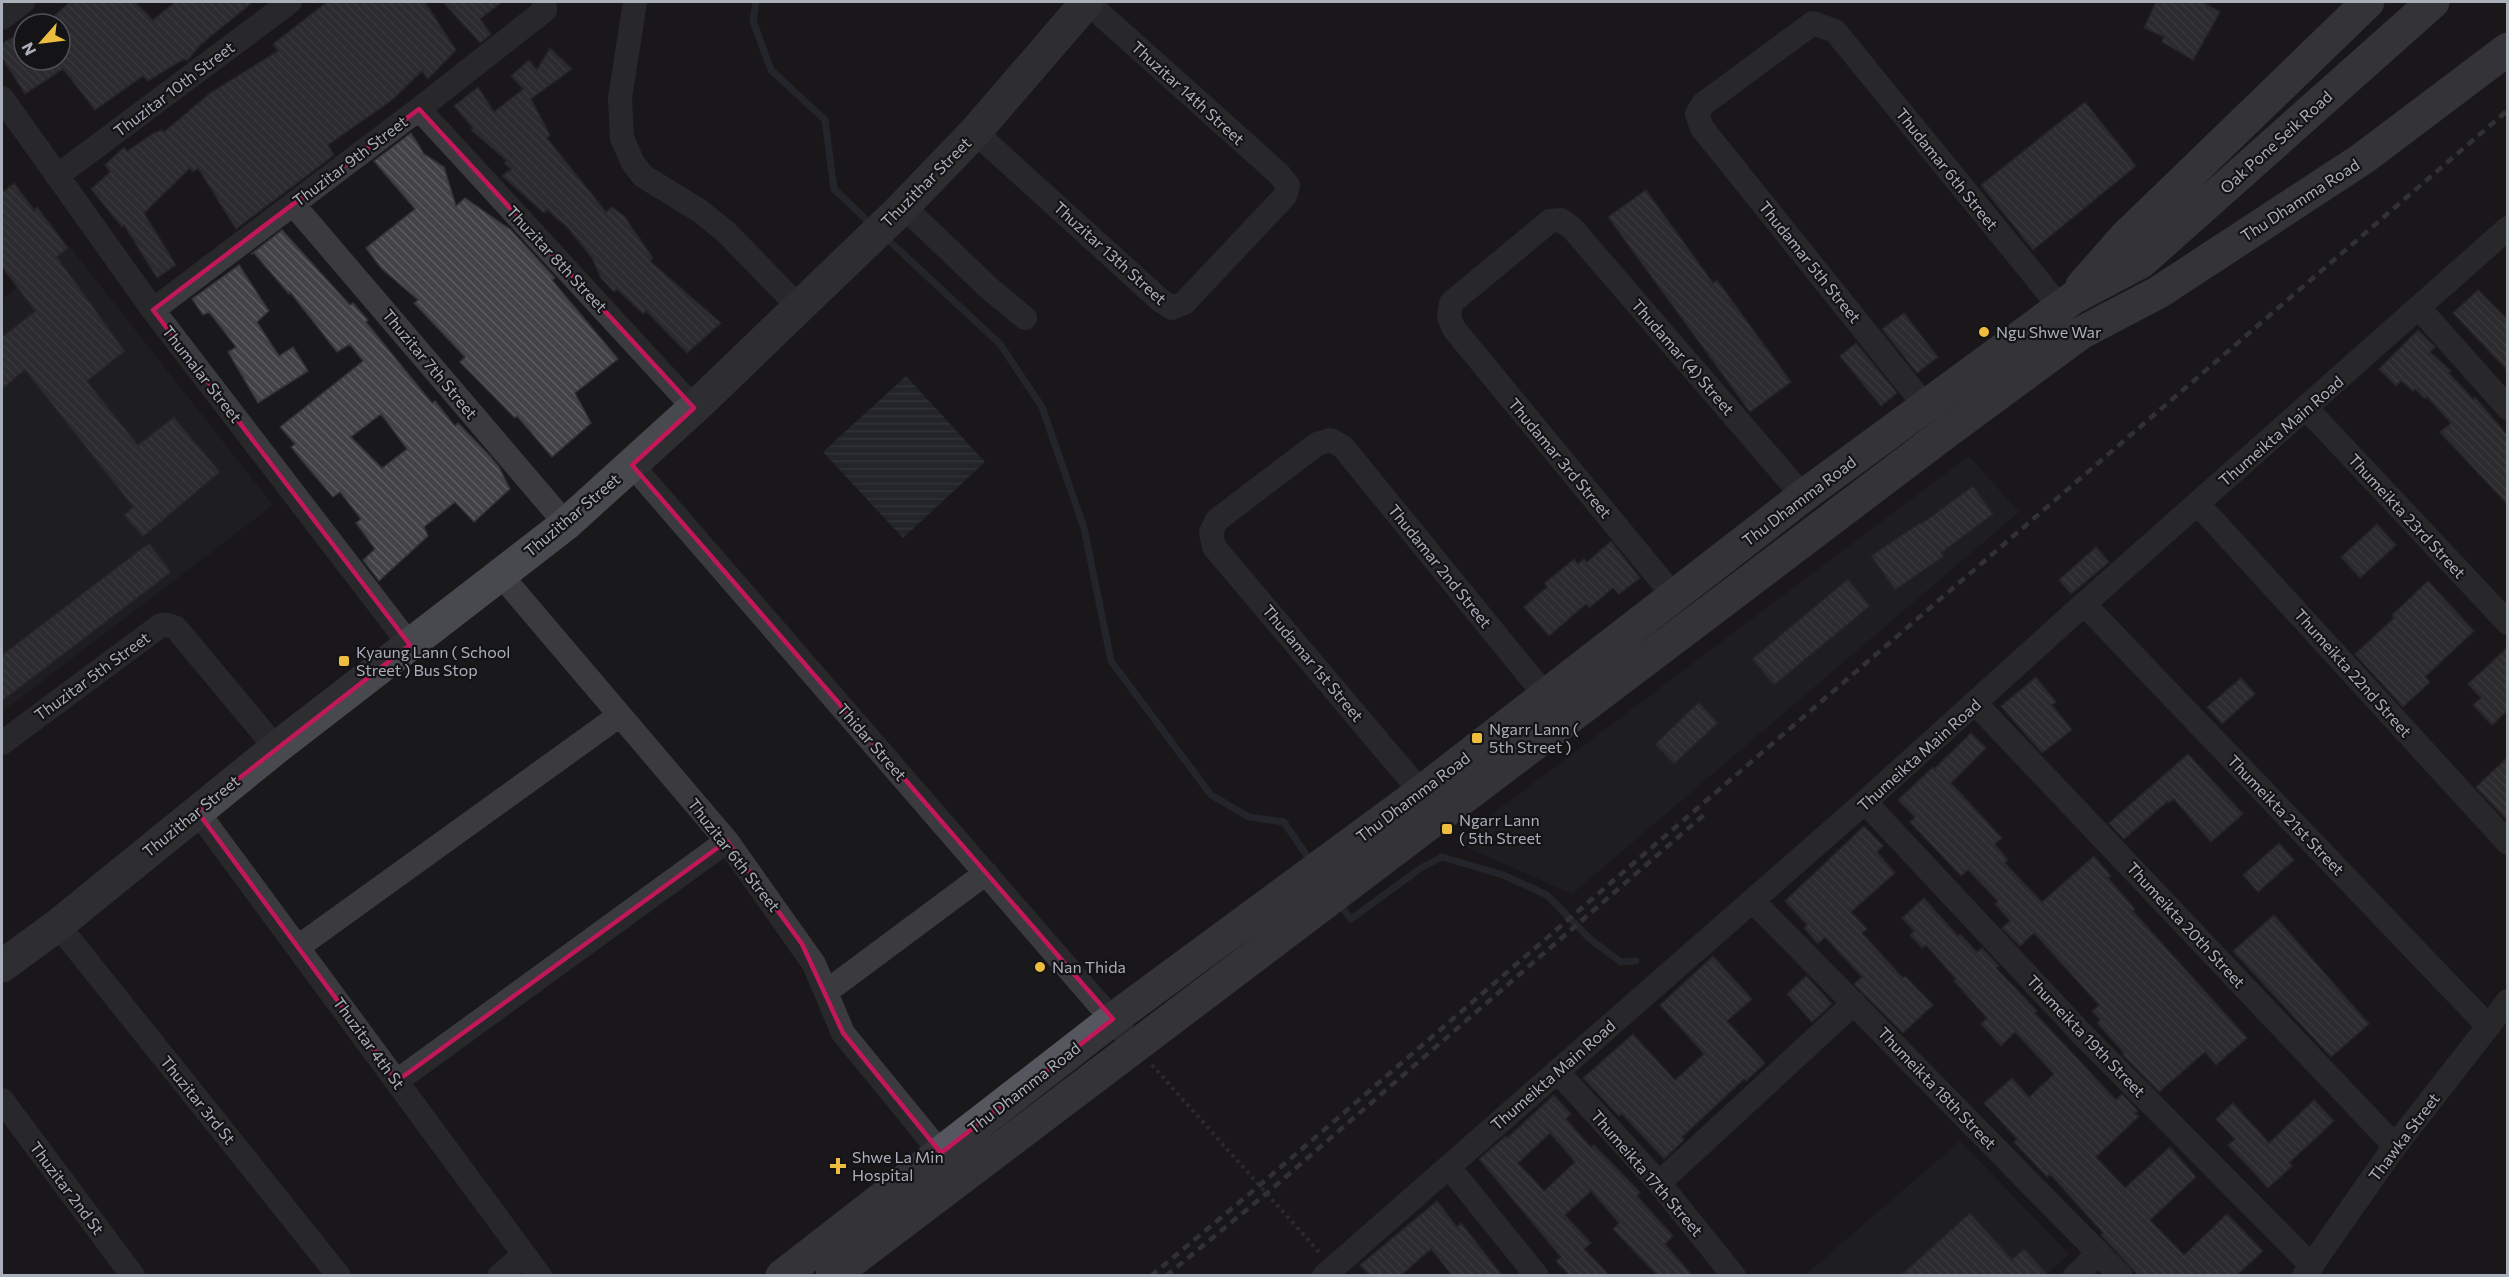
<svg xmlns="http://www.w3.org/2000/svg" width="2509" height="1277" font-family="Commissioner,sans-serif">
	<style>
		.built { fill: #252427 }
		.water { fill: url(#water-rules) }
		.lines { fill: none; stroke-linecap: round; stroke-linejoin: round }
		.stream { stroke: #2f363e; stroke-width: 7 }
		.building { fill: url(#building-back-hatch); stroke: #333236; stroke-width: 1.5; fill-rule: evenodd }
		.path { stroke: #404146; stroke-width: 4; stroke-dasharray: 3 4.5; stroke-linecap: butt }
		.street { stroke: #3a3a3f; stroke-width: 24 }
		.secondary { stroke: #48494f; stroke-width: 33 }
		.primary { stroke: #56575e; stroke-width: 33 }
		.rail { stroke: #4f5056; stroke-width: 4.5; stroke-dasharray: 8 6; stroke-linecap: butt }
		.marked { fill: none; stroke: #c2185b; stroke-width: 4.5; stroke-linejoin: round }
		.poi-dot { fill: #ecbd3f; stroke: #141316; stroke-width: 2 }
		.labels { text-anchor: middle; stroke-width: 4.5; stroke-linejoin: round; paint-order: stroke }
		.street-label { font-size: 16px; fill: #abafba; stroke: #141316 }
		.poi-label { font-size: 16px; fill: #abafba; stroke: #141316; text-anchor: start }
	</style>
	<defs>
		<pattern id="water-rules" width="6" height="5" patternUnits="userSpaceOnUse" patternTransform="scale(1.5)"><rect width="6" height="5" fill="#2f363e"/><path d="M0 2.5h6" fill="none" stroke="#4a5158"/></pattern>
		<pattern id="building-back-hatch" width="6" height="6" patternUnits="userSpaceOnUse" patternTransform="scale(1.5)"><rect width="6" height="6" fill="#434347"/><path d="M-1 5l2 2M0 0l6 6M5-1l2 2" fill="none" stroke="#5b5c5f"/></pattern>
	</defs>
	<rect width="100%" height="100%" fill="#19181a"/>
	<path class="built" d="M70,247l203,258 -271,207v-413z
		M1969,456l50,56 -447,382 -117,-52z
		M1960,1141l109,113 -23,21 -242,1z"/>
	<path class="water" d="M906,376l79,86 -82,76 -80,-86z"/>
	<g class="lines">
		<path class="stream" d="M756,2l-3,19 18,49 54,50 9,69 37,35
			M884,236l116,108 42,63 42,121 27,133 100,134 38,22 35,5 27,40
			M1339,903l12,16 70,-51 21,-11 61,18 44,20 43,44 31,23 15,-1"/>
	</g>
	<path class="building" d="M70,2h65l18,18 22,-18h78l-53,43 -13,16 -3,-2 -36,22 -5,-5 -48,34 -32,-41 -38,25 -23,-36v-15l22,-11v28h36v-36h-15z
		M327,2h98l31,48 -28,29 -6,-8 -30,29 -64,45 6,10 -98,74 -38,-61 -5,4 -3,-4 -46,45 32,52 -19,13 -33,-53 -2,2 -31,-38 19,-17 -5,-7 19,-18 3,4 27,-18 8,-3 2,2 46,-39 68,-42 -5,-7z
		M443,2h59l-22,17 11,15 -11,9z
		M2156,2h47l17,10 -27,48 -31,-18 2,-5 -20,-9z
		M550,48l22,21 -41,30 19,36 -3,3 59,74 6,-5 12,9 29,42 -3,3 71,62 -34,30 -41,-42 -3,3 -26,-25 -3,3 -13,-14 -9,-20 -25,-31 -20,-17 -3,3 -42,-37 9,-7 -7,-6 3,-2 -36,-31 2,-2 -19,-22 24,-19 16,25 29,-23 -12,-13 18,-16 8,10z
		M2085,102l51,64 -103,84 -52,-65z
		M411,133l13,21 20,13 12,39 9,-8 46,32 44,48 -3,2 66,79 -43,34 16,30 -39,34 -35,-41 -2,2 -55,-56 5,-5 -51,-54 4,-3 -37,-32 -15,-20 49,-39 -41,-48z
		M14,183l20,27 3,-3 31,41 -11,9 68,94 -38,30 51,64 36,-28 46,55 -77,65 -19,-22 9,-8 -108,-137 -23,19v-52l33,-26 -33,-44v-74z
		M1646,190l67,93 4,-3 74,102 -41,30 -142,-195z
		M282,230l68,75 3,-2 15,17 -2,2 66,81 3,-2 20,25 3,-3 31,32 10,12 11,22 -36,33 -19,-20 -31,25 4,9 -49,45 -16,-21 12,-11 -19,-26 5,-4 -21,-27 -7,5 -24,-28 -18,-22 4,-3 -15,-17 83,-66 -13,-17 -13,8 -47,-60 -1,2 -35,-41 -3,1zM381,414l26,35 -25,19 -31,-31z
		M239,265l30,46 -12,11 22,34 14,-9 15,24 -50,32 -30,-51 8,-5 -27,-35 -6,3 -11,-16z
		M2478,290l30,30v51l-55,-58z
		M1904,313l34,44 -21,16 -35,-44z
		M2418,330l17,17 -5,5 21,19 -2,2 24,26 2,-2 33,39v69l-68,-73 11,-9 -24,-26 -2,2 -10,-10 -2,2 -12,-10 -5,5 -17,-17z
		M1856,343l41,50 -16,13 -41,-50z
		M1973,486l20,28 -52,39 3,3 -49,34 -24,-34 49,-33 1,1z
		M2377,524l19,21 -36,33 -19,-21z
		M1611,541l29,37 -21,16 -6,-6 -24,20 -3,-4 -37,32 -25,-29 23,-20 -2,-4 29,-24 4,5 6,-5 3,3z
		M149,543l22,29 -169,129v-46z
		M2096,547l13,15 -38,32 -12,-14z
		M1848,579l22,27 -96,79 -22,-26z
		M2428,581l46,50 -49,46 5,5 -27,25 -48,-53 39,-36 -2,-3z
		M2508,647v63l-16,15 -19,-20 8,-7 -13,-14z
		M2036,677l20,25 -4,3 20,25 -30,23 -41,-47z
		M2241,678l14,16 -33,30 -15,-17z
		M1699,702l19,21 -44,41 -19,-20z
		M1971,733l15,15 -35,35 51,55 -7,6 13,16 -3,3 37,39 52,-46 17,20 -3,2 27,31 -2,2 114,127 -31,27 -11,-13 -46,40 -37,-38 2,-1 -27,-30 3,-3 -8,-9 7,-6 -65,-72 -14,13 -18,-18 8,-7 -15,-17 3,-3 -30,-31 -7,6 -51,-54 5,-5 -17,-17 35,-33 1,2z
		M2188,754l55,60 -32,28 -37,-43 -5,4 -1,-2 -44,38 -15,-16z
		M2508,757v64l-32,-34z
		M1864,826l19,20 -6,6 18,21 -44,39 16,17 -5,4 41,45 2,-2 28,29 -30,28 -49,-49 8,-7 -37,-40 -7,7 -14,-16 3,-3 -22,-24z
		M2279,843l15,17 -36,32 -15,-17z
		M1924,898l34,38 2,-2 17,18 5,-4 17,18 -3,2 41,43 -2,2 81,87 6,-6 16,17 -3,2 4,3 -43,41 29,31 45,-41 26,30 -46,43 34,35 43,-41 36,37 -26,24h-99l-37,-40 2,-2 -53,-59 -3,3 -33,-35 3,-3 -33,-36 28,-25 17,19 25,-23 -39,-42 -14,14 -20,-22 6,-6 -33,-37 2,-2 -30,-34 -4,3 -12,-13 4,-4 -12,-13z
		M2274,915l95,109 -38,33 -98,-106z
		M1713,956l39,43 -25,22 38,42 -19,18 -2,-2 -62,58 2,3 -20,19 -42,-45 -3,2 -36,-38 50,-44 42,46 29,-26 -44,-49z
		M1806,976l26,28 -20,18 -25,-28z
		M1554,1095l17,19 -5,5 25,28 3,-2 46,47 -3,4 36,40 -8,8 27,31h-35l-44,-46 6,-6 -28,-32 -26,24 26,28 -7,6 25,26h-40l-13,-14 5,-4 -82,-98 27,-23 1,2zM1550,1133l25,29 -31,29 -26,-28z
		M2314,1100l20,21 -45,42 3,3 -24,22 -40,-43 7,-6 -19,-20 17,-16 36,40z
		M1437,1201l20,26 4,-4 41,52h-50l-21,-26 -30,26h-31l-10,-10z
		M1970,1213l42,46 12,-10 24,26h-147z"/>
	<g class="lines">
		<path class="path" d="M1152,1065l167,187"/>
		<path class="street" d="M635,2l-15,96 2,40 11,25 10,13 57,35 26,21 72,74
			M2,18l21,-16
			M2,98l151,212 257,335
			M419,109l275,299
			M975,132l185,168 12,8 12,-5 101,-107 3,-11 -9,-11 -192,-172
			M57,176l233,-174
			M293,204l273,320
			M903,206l87,83 35,29
			M2419,308l89,100
			M153,310l266,-201 126,-99 -1,-8
			M1926,407l-224,-279 -5,-14 6,-10 110,-81 22,8 225,276
			M2306,408l202,215
			M632,465l491,567
			M2198,504l310,339
			M500,574l227,267 87,123 29,69 98,120
			M1674,596l-220,-267 -5,-12 2,-14 99,-82 11,-1 11,8 231,268
			M2084,604l404,422
			M1976,704l419,442
			M2,743l159,-118h7l8,3 100,120
			M1421,792l-207,-245 -3,-15 6,-12 100,-76 14,-4 12,7 202,248
			M1865,802l217,232 230,232
			M197,811l343,465
			M1753,901l368,375
			M58,925l281,351
			M298,947l322,-232
			M826,992l160,-119
			M1557,1071l102,112 75,93
			M397,1081l330,-240
			M2,1100l131,176
			M1449,1167l88,109
			M1659,1183l195,-180
			M499,1276l25,-21
			M1324,1276l541,-474 219,-198 424,-376
			M2075,1276l24,-23
			M2304,1276l91,-130 113,-145"/>
		<path class="secondary" d="M2,966l56,-41 218,-177 290,-224 128,-116 204,-196 77,-80 112,-130"/>
		<path class="primary" d="M2082,286l44,-50 242,-234
			M782,1276l331,-257 308,-227 382,-296 270,-198 68,-36 292,-260
			M832,1276l1113,-843 136,-100 78,-41 203,-133 146,-110"/>
		<path class="rail" d="M1151,1276l109,-91 1248,-1075
			M1166,1276l101,-83 439,-380"/>
	</g>
	<path d="M0 0H2509V1277H0ZM419,109l275,299 -62,57 481,554 -172,134 -98,-120 -41,-89 -75,-103 -330,240 -200,-270 213,-166 -257,-335z" fill="#19181a" fill-opacity=".55" fill-rule="evenodd"/>
	<path class="marked" d="M419,109l275,299 -62,57 481,554 -172,134 -98,-120 -41,-89 -75,-103 -330,240 -200,-270 213,-166 -257,-335z"/>
	<g class="poi-dot">
		<circle cx="1984" cy="332" r="6"/>
		<rect x="338" y="655" width="12" height="12" rx="3"/>
		<rect x="1471" y="732" width="12" height="12" rx="3"/>
		<rect x="1441" y="823" width="12" height="12" rx="3"/>
		<circle cx="1040" cy="967" r="6"/>
		<path d="M835 1157h6v6h6v6h-6v6h-6v-6h-6v-6h6z"/>
	</g>
	<g class="labels">
		<g class="street-label">
			<text transform="translate(174 89) rotate(-37)" y="6">Thuzitar 10th Street</text>
			<text transform="translate(1188 93) rotate(42)" y="6">Thuzitar 14th Street</text>
			<text transform="translate(2276 142) rotate(-42)" y="6">Oak Pone Seik Road</text>
			<text transform="translate(350 161) rotate(-37)" y="6">Thuzitar 9th Street</text>
			<text transform="translate(1947 169) rotate(51)" y="6">Thudamar 6th Street</text>
			<text transform="translate(926 182) rotate(-45)" y="6">Thuzithar Street</text>
			<text transform="translate(2300 200) rotate(-33)" y="6">Thu Dhamma Road</text>
			<text transform="translate(1110 253) rotate(42)" y="6">Thuzitar 13th Street</text>
			<text transform="translate(557 259) rotate(47)" y="6">Thuzitar 8th Street</text>
			<text transform="translate(1810 262) rotate(51)" y="6">Thudamar 5th Street</text>
			<text transform="translate(1683 357) rotate(49)" y="6">Thudamar (4) Street</text>
			<text transform="translate(430 364) rotate(50)" y="6">Thuzitar 7th Street</text>
			<text transform="translate(202 374) rotate(52)" y="6">Thumalar Street</text>
			<text transform="translate(2281 431) rotate(-41)" y="6">Thumeikta Main Road</text>
			<text transform="translate(1560 458) rotate(50)" y="6">Thudamar 3rd Street</text>
			<text transform="translate(1799 501) rotate(-37)" y="6">Thu Dhamma Road</text>
			<text transform="translate(572 515) rotate(-40)" y="6">Thuzithar Street</text>
			<text transform="translate(2407 516) rotate(47)" y="6">Thumeikta 23rd Street</text>
			<text transform="translate(1440 566) rotate(51)" y="6">Thudamar 2nd Street</text>
			<text transform="translate(1313 663) rotate(50)" y="6">Thudamar 1st Street</text>
			<text transform="translate(2353 673) rotate(48)" y="6">Thumeikta 22nd Street</text>
			<text transform="translate(92 676) rotate(-36)" y="6">Thuzitar 5th Street</text>
			<text transform="translate(872 742) rotate(49)" y="6">Thidar Street</text>
			<text transform="translate(1919 755) rotate(-42)" y="6">Thumeikta Main Road</text>
			<text transform="translate(1413 797) rotate(-37)" y="6">Thu Dhamma Road</text>
			<text transform="translate(2286 815) rotate(46)" y="6">Thumeikta 21st Street</text>
			<text transform="translate(191 816) rotate(-39)" y="6">Thuzithar Street</text>
			<text transform="translate(734 855) rotate(52)" y="6">Thuzitar 6th Street</text>
			<text transform="translate(2186 925) rotate(47)" y="6">Thumeikta 20th Street</text>
			<text transform="translate(2086 1036) rotate(46)" y="6">Thumeikta 19th Street</text>
			<text transform="translate(369 1043) rotate(54)" y="6">Thuzitar 4th St</text>
			<text transform="translate(1553 1075) rotate(-41)" y="6">Thumeikta Main Road</text>
			<text transform="translate(1024 1088) rotate(-38)" y="6">Thu Dhamma Road</text>
			<text transform="translate(1937 1088) rotate(46)" y="6">Thumeikta 18th Street</text>
			<text transform="translate(198 1100) rotate(51)" y="6">Thuzitar 3rd St</text>
			<text transform="translate(2404 1137) rotate(-53)" y="6">Thawka Street</text>
			<text transform="translate(1647 1173) rotate(49)" y="6">Thumeikta 17th Street</text>
			<text transform="translate(67 1188) rotate(53)" y="6">Thuzitar 2nd St</text>
		</g>
		<g class="poi-label">
			<text x="1996" y="338">Ngu Shwe War</text>
			<text x="356" y="658">Kyaung Lann ( School<tspan x="356" dy="18">Street ) Bus Stop</tspan></text>
			<text x="1489" y="735">Ngarr Lann (<tspan x="1489" dy="18">5th Street )</tspan></text>
			<text x="1459" y="826">Ngarr Lann<tspan x="1459" dy="18">( 5th Street</tspan></text>
			<text x="1052" y="973">Nan Thida</text>
			<text x="852" y="1163">Shwe La Min<tspan x="852" dy="18">Hospital</tspan></text>
		</g>
	</g>
	<rect width="2509" height="1277" fill="none" stroke="#abafba" stroke-width="6"/>
	<g transform="translate(42 42) rotate(242)"><circle r="28" fill="#141316" stroke="#505158" stroke-width="1.5"/>
	<path d="M0-4.5L10 22L0 15L-10 22Z" fill="#ecbd3f"/>
	<text y="-9" font-size="16" font-weight="bold" text-anchor="middle" fill="#abafba">N</text>
	</g>
</svg>
